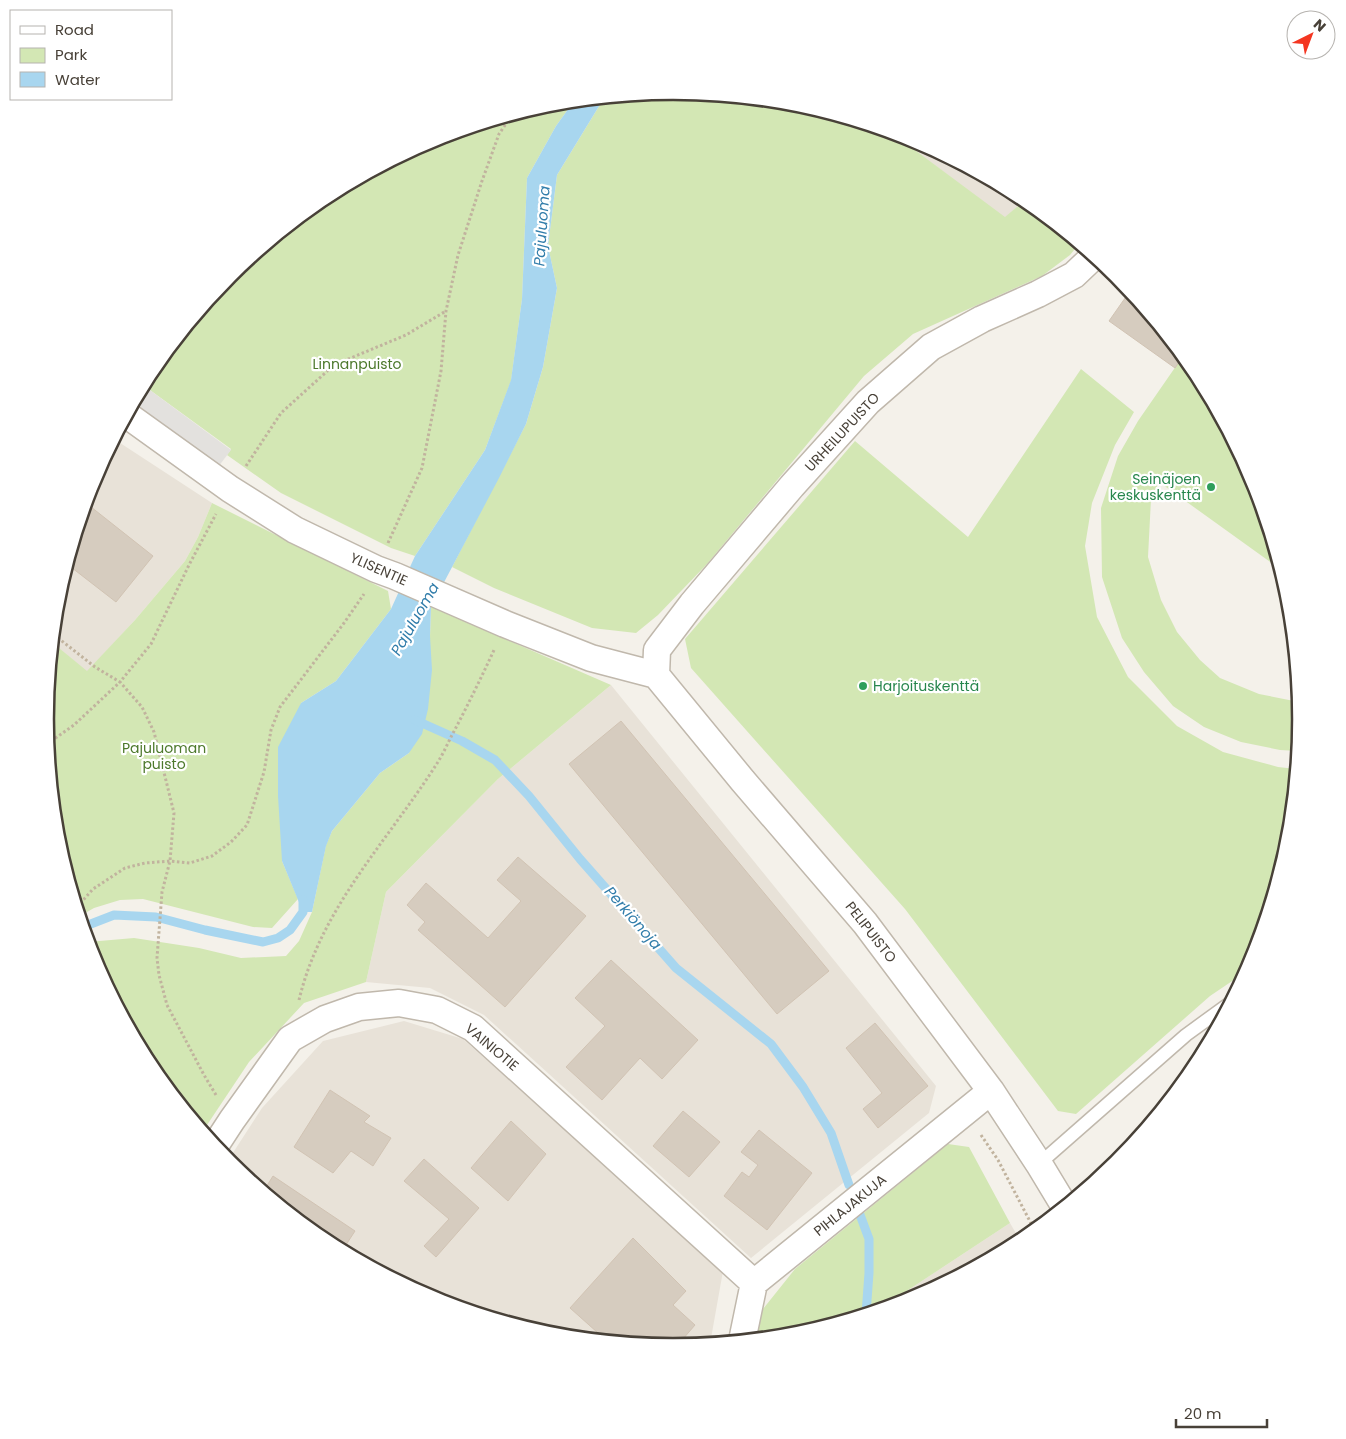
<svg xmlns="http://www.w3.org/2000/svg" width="1346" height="1439" font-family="Poppins,sans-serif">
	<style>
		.residential { fill: #e8e2d8 }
		.green { fill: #d3e7b4 }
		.parking { fill: #e3e1de }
		.water { fill: #a8d6ef }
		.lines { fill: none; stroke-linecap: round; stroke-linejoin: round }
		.stream { stroke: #a8d6ef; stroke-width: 9 }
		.building { fill: #d6ccbf; stroke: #d1c3b3 }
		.lane-casing { stroke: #c0b8ac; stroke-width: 15 }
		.street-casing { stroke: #c0b8ac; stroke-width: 29 }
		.path { stroke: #c1b39e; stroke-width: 3; stroke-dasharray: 2.5 2.5; stroke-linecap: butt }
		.lane { stroke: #fff; stroke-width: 12 }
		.street { stroke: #fff; stroke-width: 26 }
		.leisure-dot { fill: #2e9e5b; stroke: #fff; stroke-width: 2 }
		.labels { text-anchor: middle; stroke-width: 4.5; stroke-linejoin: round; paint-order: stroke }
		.park-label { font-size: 14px; fill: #4d792c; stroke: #fff }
		.street-label { font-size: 14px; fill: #484138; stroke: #fff }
		.leisure-label { font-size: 14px; fill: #27864d; stroke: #fff; text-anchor: end }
		.water-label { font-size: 15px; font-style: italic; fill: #317daa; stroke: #fff }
		.rim { fill: none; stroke: #484138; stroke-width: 2.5 }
	</style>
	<rect width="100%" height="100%" fill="#f4f1ea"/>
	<path class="residential" d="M892,133l22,6 111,61 -20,18z
		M114,439l98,64 -14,34 -13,24 -50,59 -48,52 -34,-29 4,-46 36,-118z
		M611,685l325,401 -7,27 -178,145 -267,-243 -54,-27 -64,-6 20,-90 112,-113z
		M404,1021l59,18 260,232 -13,73 -37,3 -123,-12 -118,-35 -108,-59 -97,-79 35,-54 61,-67z
		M1010,1223l11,19 -108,58 -19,6 -1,-6z"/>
	<path class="green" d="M673,92l123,12 96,29 113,84 20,-17 54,44 -9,11 -28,21 -129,58 -49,42 -157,188 -49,51 -22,18 -44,-5 -98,-40 -42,-21 74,-143 17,-57 14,-79 -9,-42 9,-71 47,-77z
		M574,101l-18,25 -29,52 -5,121 -11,82 -26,69 -70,106 -24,-8 -110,-55 -54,-38 4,-6 -88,-64 8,-15 78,-95 95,-78 109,-58 118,-35z
		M1183,356l12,15 58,108 27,90 -121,-87 -8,17 -3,58 13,43 16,32 23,28 20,18 39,16 40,8 2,18 -3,31 -18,-1 -39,-8 -37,-15 -31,-21 -29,-34 -22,-34 -20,-61 -1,-69 17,-52 20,-35z
		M1081,369l53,43 -19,33 -23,58 -7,43 12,71 31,60 49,49 46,26 55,15 18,2 -7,73 -36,118 -6,11 -37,25 -134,118 -18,-3 -153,-202 -214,-241 -6,-29 170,-198 113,96z
		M212,503l176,88 3,18 -55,72 -35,22 -19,158 16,38 -26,29 -19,-1 -110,-28 -23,1 -26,8 -14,8 -23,-74 -12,-123 8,-76 34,28 48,-51 50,-59 13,-24z
		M431,607l180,78 -113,94 -112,113 -20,90 -62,21 -55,59 -46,69 -52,-63 -58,-108 -5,-18 46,-4 65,10 42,10 45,-2 13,-15 13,-29 14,-67 6,-14 48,-58 29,-20 21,-117z
		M948,1144l21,3 41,76 -117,77 1,6 -99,29 -41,5 9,-31 32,-40z"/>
	<path class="parking" d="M143,385l88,65 -16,21 -85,-62z"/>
	<path class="water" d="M604,98l-47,77 -9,71 9,42 -14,79 -17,57 -27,54 -68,129 -1,29 2,34 -4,39 -6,25 -13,19 -29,20 -48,58 -6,15 -14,66h-9l-21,-51 -4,-65v-49l23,-44 35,-22 55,-72 24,-53 70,-106 26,-70 11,-81 5,-121 29,-52 18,-25z"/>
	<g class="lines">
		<path class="stream" d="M415,720l47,21 33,19 34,36 51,63 96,109 95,76 32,43 28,46 18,52
			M83,927l31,-12 42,2 49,13 58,12 15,-4 12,-8 13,-18v-12
			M859,1212l10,27v34l-3,41"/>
	</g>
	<path class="building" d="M1130,291l53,65 -8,12 -66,-47z
		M86,503l67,53 -37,46 -49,-38z
		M621,721l208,250 -52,43 -208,-250z
		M518,857l68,59 -81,91 -87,-77 7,-8 -18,-17 19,-22 62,55 33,-37 -24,-21z
		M611,960l87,80 -36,39 -22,-21 -38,42 -36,-33 39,-41 -30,-28z
		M875,1023l53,63 -50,42 -15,-19 19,-16 -36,-45z
		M330,1090l40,26 -6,6 27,16 -18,28 -22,-15 -18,22 -39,-26z
		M683,1111l37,31 -31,35 -36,-31z
		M511,1121l35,33 -38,47 -37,-33z
		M759,1130l53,43 -45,57 -43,-34 18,-24 7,5 9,-12 -17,-13z
		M424,1159l55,49 -43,49 -12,-11 25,-27 -45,-38z
		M273,1176l82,55 -13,20 -18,-10 -61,-49z
		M633,1238l53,53 -13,14 22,20 -19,22 -69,-6 -37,-33z"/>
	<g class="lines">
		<g class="lane-casing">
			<path id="lane" d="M1039,1164l147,-129 44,-32"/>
		</g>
		<g class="street-casing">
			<path id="street" d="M127,415l103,74 65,41 81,39 19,7 110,48 86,34 65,17
				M656,675l87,106 122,142 126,168 48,73 26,43
				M656,675l1,-25 35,-46 100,-118 76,-84 63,-55 51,-28 56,-25 36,-19 20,-19
				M215,1146l17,-26 58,-81 35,-20 34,-12 40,-4 38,7 36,18 281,255
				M742,1341l12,-58 237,-192"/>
		</g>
		<path class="path" d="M246,466l35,-53 53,-48 72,-30 40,-24
			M388,543l34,-75 19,-97 5,-60 12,-56 24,-74 17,-47 13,-19
			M47,744l27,-19 46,-43 -25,-15 -42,-33
			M77,907l16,-18 32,-21 20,-5 25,-2 20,2 22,-7 19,-14 16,-17 17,-53 7,-42 9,-23 64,-84 20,-29
			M299,1000c22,-92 87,-157 137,-235 6,-9 11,-20 16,-30 15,-28 29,-57 42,-85
			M216,1095l-12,-20 -37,-70 -8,-30 -2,-17 5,-66 8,-31 4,-48 -20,-81 -12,-25 -22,-25 31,-38 38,-79 27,-51
			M981,1135l17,25 37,71"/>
		<use href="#lane" class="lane"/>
		<use href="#street" class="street"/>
	</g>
	<g class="leisure-dot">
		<circle cx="1211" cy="487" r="5"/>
		<circle cx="863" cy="686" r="5"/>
	</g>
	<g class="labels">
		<g class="park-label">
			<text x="357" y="369">Linnanpuisto</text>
			<text x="164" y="753">Pajuluoman<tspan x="164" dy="16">puisto</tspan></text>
		</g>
		<g class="street-label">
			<text transform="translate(842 432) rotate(-47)" y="5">URHEILUPUISTO</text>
			<text transform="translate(379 569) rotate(24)" y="5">YLISENTIE</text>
			<text transform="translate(871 932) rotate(52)" y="5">PELIPUISTO</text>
			<text transform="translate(492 1047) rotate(40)" y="5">VAINIOTIE</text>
			<text transform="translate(850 1205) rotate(-39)" y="5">PIHLAJAKUJA</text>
		</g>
		<g class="leisure-label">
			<text x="1201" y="484">Seinäjoen<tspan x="1201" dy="16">keskuskenttä</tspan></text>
			<text x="873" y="691" text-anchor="start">Harjoituskenttä</text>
		</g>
		<g class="water-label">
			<text transform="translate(542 226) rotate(-86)" y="5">Pajuluoma</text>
			<text transform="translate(415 619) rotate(-60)" y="5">Pajuluoma</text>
			<text transform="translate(633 918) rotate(49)" y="5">Perkiönoja</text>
		</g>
	</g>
	<path d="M0 0H1346V1439H0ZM54 719a619 619 0 1 1 1238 0a619 619 0 1 1-1238 0Z" fill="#fff" fill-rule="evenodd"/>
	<path class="rim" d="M54 719a619 619 0 1 1 1238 0a619 619 0 1 1-1238 0Z"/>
	<rect x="10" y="10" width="162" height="90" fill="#ffffff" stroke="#b6b3af"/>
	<rect x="20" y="26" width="25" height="8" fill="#ffffff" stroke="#b6b3af"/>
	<text x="55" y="35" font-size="15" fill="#484138">Road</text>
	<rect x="20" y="48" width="25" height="15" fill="#d3e7b4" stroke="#b6b3af"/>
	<text x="55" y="60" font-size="15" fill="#484138">Park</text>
	<rect x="20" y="72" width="25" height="15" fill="#a8d6ef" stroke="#b6b3af"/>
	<text x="55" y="85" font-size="15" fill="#484138">Water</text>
	<g transform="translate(1311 35) rotate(42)"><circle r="24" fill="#ffffff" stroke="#b6b3af"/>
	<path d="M0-4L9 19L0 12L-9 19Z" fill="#f43621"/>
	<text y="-8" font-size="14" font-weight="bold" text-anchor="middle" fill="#484138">N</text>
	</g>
	<path d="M1176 1419v8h91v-8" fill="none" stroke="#484138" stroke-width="2.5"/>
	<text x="1184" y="1419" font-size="15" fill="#484138" stroke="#ffffff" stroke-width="4" paint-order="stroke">20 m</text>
</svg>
